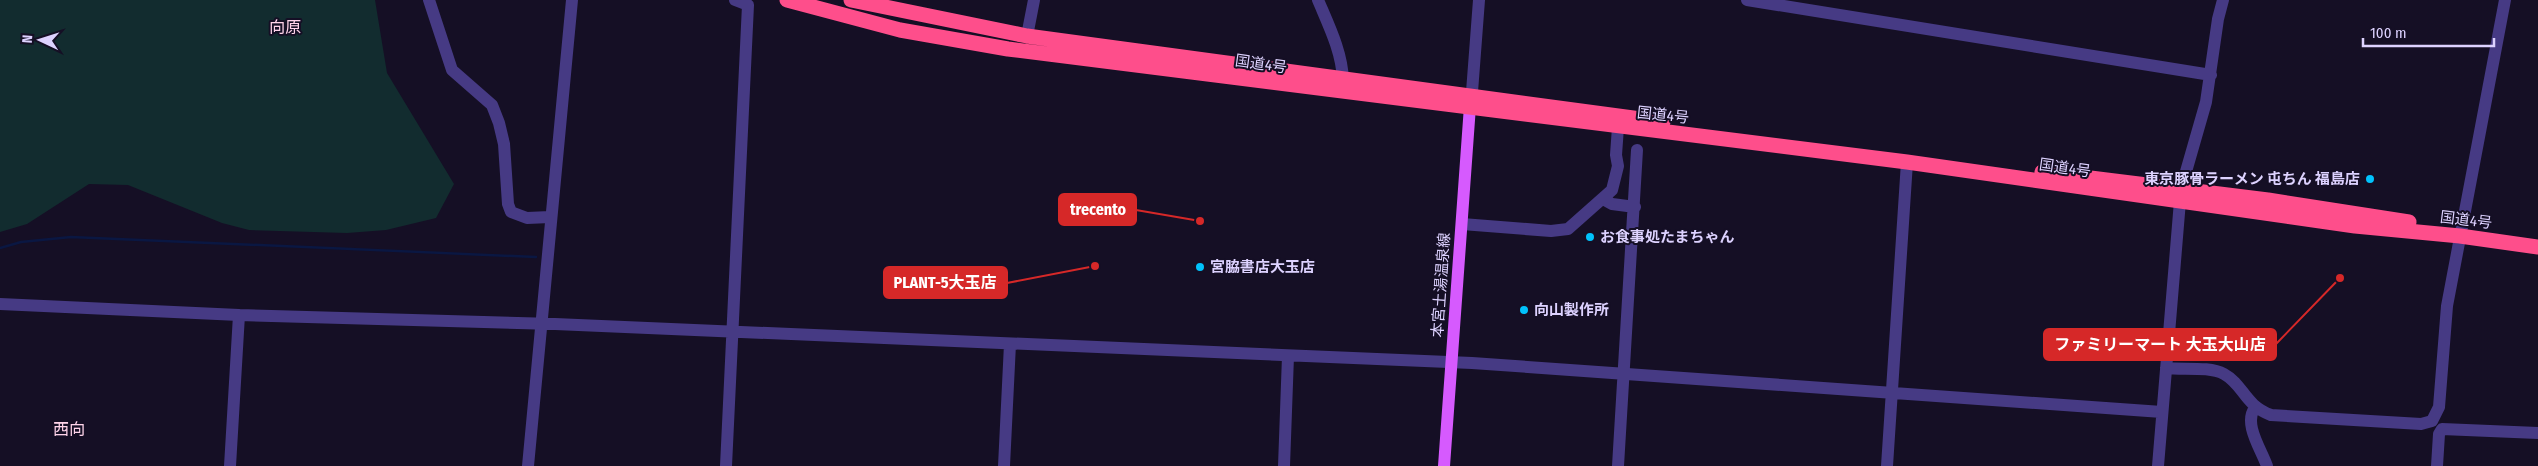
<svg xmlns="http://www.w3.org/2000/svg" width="2538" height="466" font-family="'Fira Sans Condensed','Noto Sans JP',sans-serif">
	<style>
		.green { fill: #122c2f }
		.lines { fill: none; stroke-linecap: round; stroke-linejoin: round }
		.stream { stroke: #0a1742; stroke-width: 2.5 }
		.minor { stroke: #463a84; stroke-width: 12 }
		.major { stroke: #d65afe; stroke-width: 12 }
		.highway { stroke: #fe4e8b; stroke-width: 15 }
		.poi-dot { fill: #01c2fc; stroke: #150f25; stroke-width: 2 }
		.labels { text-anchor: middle; stroke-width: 4; stroke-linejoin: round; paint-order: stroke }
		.street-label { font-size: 15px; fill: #ddd2ff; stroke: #150f25 }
		.poi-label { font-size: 15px; font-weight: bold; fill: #ddd2ff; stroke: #150f25; text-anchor: start }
		.neighbourhood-label { font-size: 16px; fill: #ffd4ea; stroke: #150f25 }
		.leader { fill: none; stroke: #d62828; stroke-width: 2 }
		.callout-dot { fill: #d62828; stroke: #150f25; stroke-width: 2 }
		.callout { fill: #d62828; stroke: #d62828; stroke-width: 2 }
		.callout-label { font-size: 16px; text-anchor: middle; font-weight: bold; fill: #fff }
	</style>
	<rect width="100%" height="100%" fill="#150f25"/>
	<path class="green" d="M0,0h375l12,73 67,111 -18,34 -50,12 -39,3 -98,-3 -27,-7 -94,-38 -39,-1 -62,40 -27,8z"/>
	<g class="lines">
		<path class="stream" d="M0,248l21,-6 50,-5 465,20"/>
		<path class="minor" d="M429,0l23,70 40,35 7,18 5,21 4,60 3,8 16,6 23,-1
			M1318,0c11,26 24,52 25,80
			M1747,0l464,75
			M1027,36l7,-36
			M1471,105l8,-105
			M1603,199l9,5 23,3
			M1462,224l89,7 17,-2 44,-39 6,-24 -2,-11 2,-28
			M0,304l239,11 316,9 917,39 690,49
			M2166,368c17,2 43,-2 58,6 20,11 20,31 47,41l150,9 11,-3 7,-14 8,-101 58,-306
			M2255,408c-12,15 6,41 12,58
			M230,466l9,-151
			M528,466l44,-466
			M726,466l22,-461 -13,-5
			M1004,466l6,-122
			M1284,466l4,-110
			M1618,466l19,-316
			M1887,466l20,-304
			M2158,466l23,-277 25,-87 12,-83 5,-19
			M2437,466l2,-32 3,-5 96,4"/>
		<path class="major" d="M1444,466l26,-360"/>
		<path class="highway" d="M787,0l113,30 108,19 899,113 448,64 105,10 78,11
			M851,0l176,36 636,86
			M2042,172l226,28 141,22"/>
	</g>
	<g class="poi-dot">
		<circle cx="2370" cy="179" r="5"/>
		<circle cx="1590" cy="237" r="5"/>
		<circle cx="1200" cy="267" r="5"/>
		<circle cx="1524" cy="310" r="5"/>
	</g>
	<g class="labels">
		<g class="street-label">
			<text transform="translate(1261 64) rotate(8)" y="5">国道4号</text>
			<text transform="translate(1663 115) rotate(6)" y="5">国道4号</text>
			<text transform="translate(2065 168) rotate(8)" y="5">国道4号</text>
			<text transform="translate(2466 220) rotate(7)" y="5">国道4号</text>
			<text transform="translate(1441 285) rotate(-86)" y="5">本宮土湯温泉線</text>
		</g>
		<g class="poi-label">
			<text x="2360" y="184" text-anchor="end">東京豚骨ラーメン 屯ちん 福島店</text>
			<text x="1600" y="242">お食事処たまちゃん</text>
			<text x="1210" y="272">宮脇書店大玉店</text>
			<text x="1534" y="315">向山製作所</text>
		</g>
		<g class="neighbourhood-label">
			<text x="285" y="33">向原</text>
			<text x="69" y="435">西向</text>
		</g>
	</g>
	<path class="leader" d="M1200 221L1136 210M1095 266L1007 283M2340 278L2276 344"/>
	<g class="callout-dot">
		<circle cx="1200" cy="221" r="5"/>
		<circle cx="1095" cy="266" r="5"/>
		<circle cx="2340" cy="278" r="5"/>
	</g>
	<g class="callout">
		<rect x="1059" y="194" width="77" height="31" rx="5"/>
		<rect x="884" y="267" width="123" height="31" rx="5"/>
		<rect x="2044" y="329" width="232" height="31" rx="5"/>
	</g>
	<g class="callout-label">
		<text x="1098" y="215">trecento</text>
		<text x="945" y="288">PLANT-5大玉店</text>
		<text x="2160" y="350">ファミリーマート 大玉大山店</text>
	</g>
	<g transform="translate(40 40) rotate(274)" stroke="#150f25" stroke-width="4" paint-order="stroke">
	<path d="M0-4L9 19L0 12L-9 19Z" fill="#ddd2ff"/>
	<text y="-8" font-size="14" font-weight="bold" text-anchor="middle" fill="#ddd2ff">N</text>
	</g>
	<path d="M2363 38v8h131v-8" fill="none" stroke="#ddd2ff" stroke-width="2.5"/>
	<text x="2370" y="38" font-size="15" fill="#ddd2ff" stroke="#150f25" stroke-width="4" paint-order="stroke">100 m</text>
</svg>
